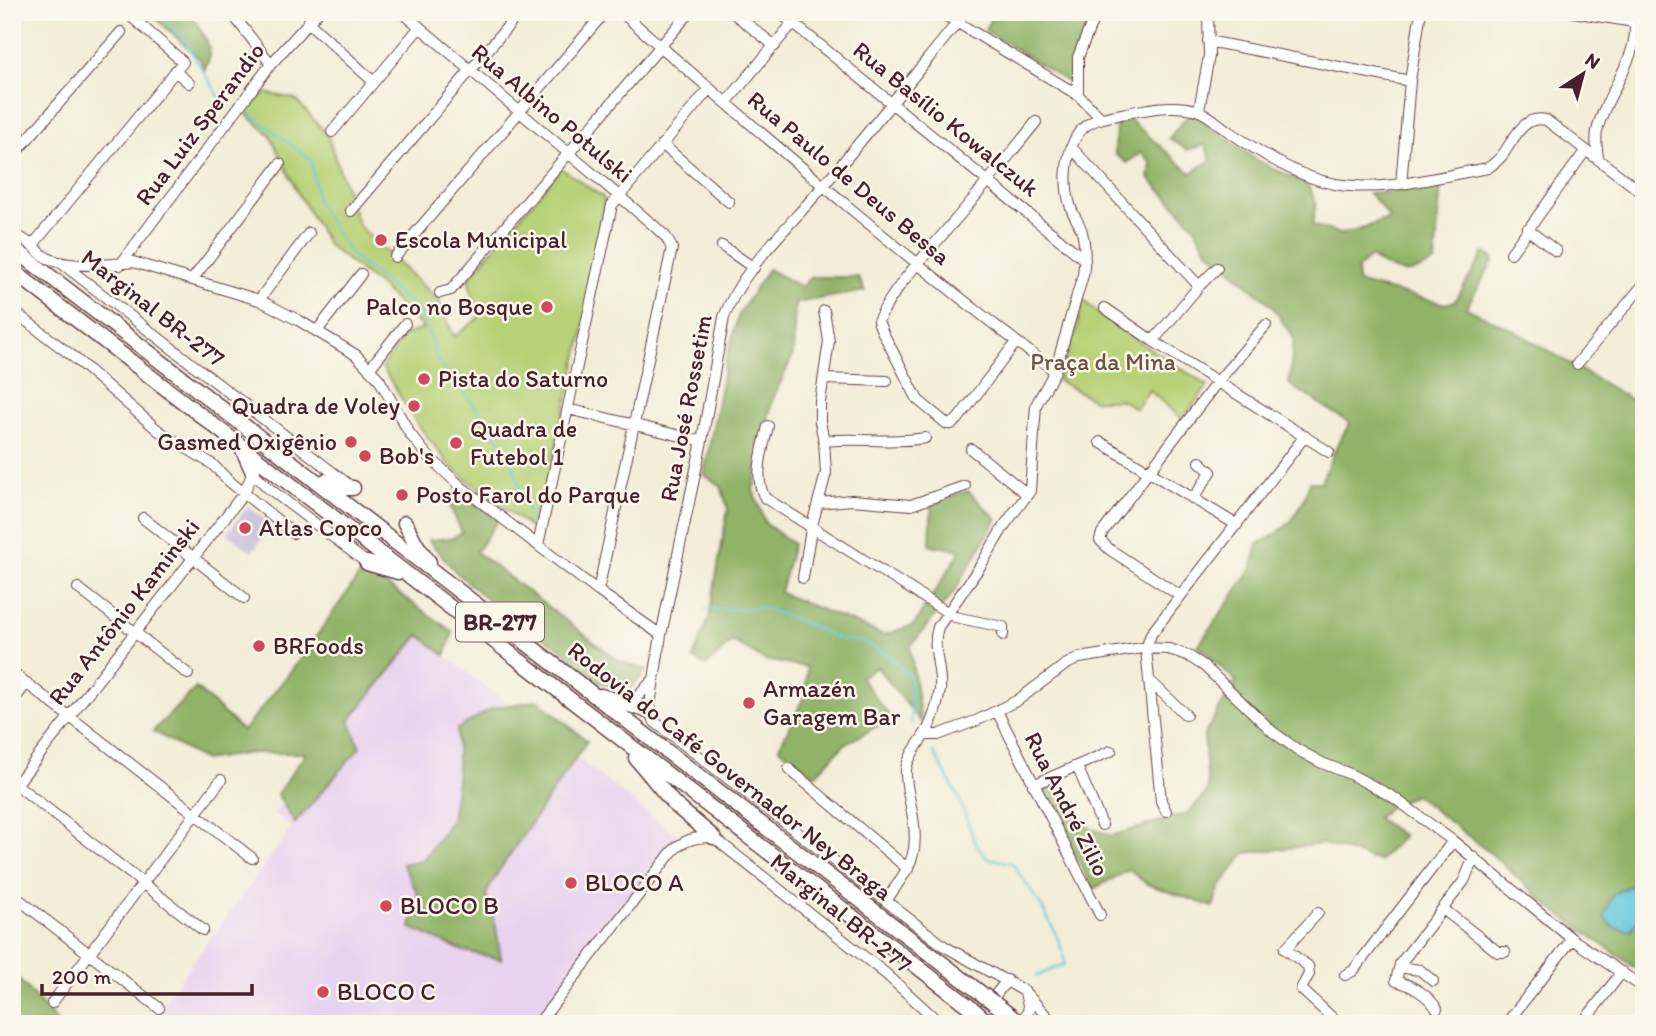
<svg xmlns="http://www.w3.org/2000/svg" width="1656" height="1036" font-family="Itim,sans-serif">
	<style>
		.built { fill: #e7d2ef }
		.industrial { fill: #c8bfd8 }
		.green { fill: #b7d177; stroke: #807851; stroke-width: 2 }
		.forest { fill: #91b368; stroke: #6e694a; stroke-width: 2 }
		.water { fill: #5ec8d9; stroke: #547482; stroke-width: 2 }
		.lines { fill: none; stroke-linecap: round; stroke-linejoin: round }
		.stream { stroke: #5ec8d9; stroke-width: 2 }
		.minor-casing { stroke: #633e45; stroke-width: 12 }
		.highway-casing { stroke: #633e45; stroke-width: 17 }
		.minor { stroke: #fff; stroke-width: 10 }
		.highway { stroke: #fff; stroke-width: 14 }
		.highway-bridge-casing { stroke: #633e45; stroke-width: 17; stroke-linecap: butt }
		.highway-bridge { stroke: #fff; stroke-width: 14 }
		.poi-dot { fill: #d1495b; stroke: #fbf7ec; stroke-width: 2.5 }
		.labels { text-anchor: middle; stroke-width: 5; stroke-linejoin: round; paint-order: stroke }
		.shield { fill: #fbf7ec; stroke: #7f6065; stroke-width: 2 }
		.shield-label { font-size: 23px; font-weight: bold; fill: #4a1f2b }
		.street-label { font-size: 24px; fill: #4a1f2b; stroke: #fbf7ec }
		.poi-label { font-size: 24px; fill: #4a1f2b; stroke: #fbf7ec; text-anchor: start }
		.park-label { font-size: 24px; fill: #6b5442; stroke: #fbf7ec }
	</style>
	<rect width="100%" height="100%" fill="#fbf7ec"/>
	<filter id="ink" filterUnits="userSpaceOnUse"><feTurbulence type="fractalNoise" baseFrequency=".0143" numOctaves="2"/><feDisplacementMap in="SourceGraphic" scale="14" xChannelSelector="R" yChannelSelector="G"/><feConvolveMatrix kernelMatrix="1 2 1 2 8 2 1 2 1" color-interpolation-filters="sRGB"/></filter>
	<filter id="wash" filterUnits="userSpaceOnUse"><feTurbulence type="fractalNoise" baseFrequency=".00686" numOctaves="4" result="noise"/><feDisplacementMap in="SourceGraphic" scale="28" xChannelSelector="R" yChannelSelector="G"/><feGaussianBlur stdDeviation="1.57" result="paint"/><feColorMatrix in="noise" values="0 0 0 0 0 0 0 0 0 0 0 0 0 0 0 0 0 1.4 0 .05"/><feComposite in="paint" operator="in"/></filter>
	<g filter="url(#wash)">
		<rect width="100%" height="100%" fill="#f3edd7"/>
		<path class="built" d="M419,635l260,202 -148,187h-65l-7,-6 -9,6h-303l145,-196 -18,-15z"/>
		<path class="industrial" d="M248,506l24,19 -20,27 -25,-19z"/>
		<path class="green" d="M265,93l30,6 32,35 32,92 80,75 15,36 25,-19 -11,-39 93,-111 43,30 -16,115 -49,203 -6,14 -82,-63 -35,-45 -34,-55 21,-31 20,-8 -44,-43 -50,-39 -31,-53 -28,-58 -26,-23z
			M1082,299l21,19 105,68 -26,33 -33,-29 -13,19 -14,-9h-28l-37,-20 20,-52z"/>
		<path class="forest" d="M149,12h39c13,17 30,37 16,58l-4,-11z
			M994,12h98l-19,47 1,27 -89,-56z
			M1191,112l65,48 52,25 8,18 -4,22 28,9 19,-4 31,-12 -21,-25 21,-1 51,-8 -6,78c-29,17 -37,12 -65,-5l-13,12 1,14 88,21 9,-3 29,-48 10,6 -28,49 47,22 122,72 9,-11v583l-94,-67 -56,-51 -79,-61 -27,13 -11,10 26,18 -24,25 -56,-17 -78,9 -26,35 -6,19 -66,-23 -18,-14 -36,19 -48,-90 -2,-16 17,-3 -3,17 23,27 31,12 77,-23 20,-22 -4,-56 32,-54 -38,-35 53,-76 7,-26c32,-15 41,-28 52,-62h11l17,-39 12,-20 -61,-39 5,-45 -22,-33 -66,-58 -13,-24 -44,-46 2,-15 -10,-11 -14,11 -12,-9 1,-30 14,-4 61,53 20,-13 -6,-15 -18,5 -18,-12z
			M768,269l33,18 10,-10h47l7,14 -70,12 -2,52 -21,46 -19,89 13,34 27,20 -13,49 103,42 31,-10 47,-75 -31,-5 2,-43 36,-11 29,28 -43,73 -44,55 11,75 -44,-55 -17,10 31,41 -47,27 -29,30 -36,-27 26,-53 2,-28 -43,-7 -32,-19 -26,25 -13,-8 16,-40 19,-109 -7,-23 -17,-11 21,-111 14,-50z
			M460,489l38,31 -22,32 143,109 28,9 -19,21 -30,-9 -34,-31 -74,-49 -34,-30 -28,-32 24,-2 10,-6 -16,-34z
			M364,569l89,63 -8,23 -26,-20 -70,86 11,26 -65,76 -18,-29 29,-41h-55l-47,7 -51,-29 43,-43 47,43 52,-65z
			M538,700l49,41 -89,131 -12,22 10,33 5,32 -38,-8 -52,-23 7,-34 -16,-30 21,-4 28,-39 6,-40v-52l36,-21z
			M12,972l47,52h-47z"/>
		<path class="water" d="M1644,879v29l-13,22 -17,-2 -10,-11 9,-23z"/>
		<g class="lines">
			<path class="stream" d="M157,12l25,25 41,66
				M251,114l60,46 6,43 33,51 67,56 9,16 11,34 41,50 31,44 23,71
				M705,610l59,-2 43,16 33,16 21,1 26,13 23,22 2,47
				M933,751l25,45 17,46 11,16 26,5c21,31 47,64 53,101l-28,12"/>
		</g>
	</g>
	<g filter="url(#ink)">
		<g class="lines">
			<g class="minor-casing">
				<path id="minor" d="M231,12l40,52
					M402,12l250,212 14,13 6,11 -74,343
					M621,12c142,123 283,246 434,359
					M732,12l43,34
					M779,12l306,248
					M940,12l138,83 22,22
					M1573,12l61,10
					M308,22l66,60
					M957,23c-44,54 -88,109 -133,162 -33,40 -82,83 -100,132l-22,124 -41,194 -12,76 6,11 289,224 80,45 30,33
					M1208,41l202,40
					M175,71l14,12
					M1078,95v-38l18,-45
					M726,103l76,-91
					M1199,110l10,-54 -1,-44
					M332,132l87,-104
					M662,144l67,58
					M1072,148l127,138
					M12,157l109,-125
					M1598,158c-1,-9 -3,-18 -1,-27 7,-35 44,-75 37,-109l-8,-10
					M1401,184l9,-103 10,-64
					M351,211l169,-199
					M1527,229l29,22
					M12,232l23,15
					M32,246c6,4 11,11 18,13 21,9 61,6 83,3l126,38 39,20 58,35 23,24 31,55 17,21 33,31 138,105 63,44
					M32,246l151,-184 -57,-50
					M722,246l32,22
					M1511,253l75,-103
					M395,257l210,-245
					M60,262l293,226
					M120,265l151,-201 47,-52
					M192,280l88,-116
					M440,293l11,-3 239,-278
					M259,300l50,-67
					M1105,308l48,33 176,111
					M12,310l59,45 88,76 53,33 17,17 64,52
					M317,331l44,-57
					M1153,341l46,-55 18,-18
					M1016,342l-58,77 -6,5h-5l-29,-24 -36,-69 -4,-10c17,-36 47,-65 72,-95 30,-34 58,-69 86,-104
					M1577,364l67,-80
					M370,368l35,-44
					M824,379l63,2
					M568,409l134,32
					M768,426c-5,23 -15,51 -3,72l190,119 48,10v8
					M824,441c34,-4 68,3 101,-3
					M1100,442l137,83
					M971,449l56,45
					M1193,499l18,-27 -11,-10
					M819,503l33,-3 59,5 54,-19
					M143,518l101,80
					M538,545l74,-340 97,-116
					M803,578l8,-49 15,-56 -2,-32 -4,-19v-20l9,-61 -5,-30
					M78,588l110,86
					M1179,595l-70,-46 -9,-9 2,-7 116,-152 48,-56
					M12,672l240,186
					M1150,681l36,34
					M12,702l15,-19
					M631,704l20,-22
					M997,711l103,204
					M924,735h14l40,-15 40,-20 47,-35 14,-7 63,-10 27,1 18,6 17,11 69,66 25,18 24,13 28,11 43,23 60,44 119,98 72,49
					M1077,766l25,59
					M789,769l119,100
					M13,782l190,148
					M1033,785l78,-34
					M12,790l232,-297 9,-21 14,15 100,76
					M1166,811l-5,-10 -15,-152 5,-15 154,-198
					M12,894l147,114
					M886,901c26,-38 35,-47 25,-94 -2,-11 -6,-27 -5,-38 3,-16 16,-28 23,-42 5,-11 9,-25 11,-37 2,-22 -9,-41 -2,-63l43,-62 23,-39 26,-35 6,-86 19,-34 28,-96c2,-15 3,-28 -1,-43 -2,-8 -8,-15 -11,-24 -7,-20 -6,-48 3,-67 8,-19 25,-23 43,-26 26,-5 53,-12 79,-5 12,3 24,16 35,23 32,21 66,44 104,51 50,9 104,-8 153,-16 4,-3 9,-7 13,-11 12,-15 21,-43 45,-37l98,74
					M1443,909l55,43h7
					M1318,913l-33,36 23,17 1,8 -8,15 38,35
					M1400,964l5,4 15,2 13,11
					M1345,975l8,-4 100,-130
					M52,1003l169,-223
					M1437,1009c-9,-14 -25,-24 -41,-28l4,-17 64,-83 10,-24
					M538,1024l133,-171c12,-14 25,-16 42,-16l173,137 55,50
					M973,1024l34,-44
					M1020,1024l9,-14 -4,-17
					M1506,1024l66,-85
					M1582,1024l40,-52"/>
			</g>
			<g class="highway-casing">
				<path id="highway" d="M12,247l974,750
					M12,270l963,741
					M242,448l11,24
					M325,481l19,7h9
					M405,523l11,21 13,18
					M367,563l31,9
					M601,696l48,15
					M636,758l38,46 39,33
					M994,1003l23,18"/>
			</g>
			<use href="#minor" class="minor"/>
			<use href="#highway" class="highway"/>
			<g class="highway-bridge-casing">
				<path id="highway-bridge" d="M986,997l8,6
					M975,1011l8,7
					M1017,1021l4,3"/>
			</g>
			<use href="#highway-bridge" class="highway-bridge"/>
		</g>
	</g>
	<g class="poi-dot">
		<circle cx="381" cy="240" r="7"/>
		<circle cx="547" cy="307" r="7"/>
		<circle cx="424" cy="379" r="7"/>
		<circle cx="414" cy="406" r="7"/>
		<circle cx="351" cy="442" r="7"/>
		<circle cx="456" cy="443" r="7"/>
		<circle cx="365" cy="456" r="7"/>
		<circle cx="402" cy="495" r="7"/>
		<circle cx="245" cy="528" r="7"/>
		<circle cx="259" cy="646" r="7"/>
		<circle cx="749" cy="703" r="7"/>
		<circle cx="571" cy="883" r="7"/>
		<circle cx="386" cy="906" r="7"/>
		<circle cx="323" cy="992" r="7"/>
	</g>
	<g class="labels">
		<rect class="shield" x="456" y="602.5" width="88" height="39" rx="5"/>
		<g class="shield-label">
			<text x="500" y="630">BR-277</text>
		</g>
		<g class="street-label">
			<text transform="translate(552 113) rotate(40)" y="8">Rua Albino Potulski</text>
			<text transform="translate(946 119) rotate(39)" y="8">Rua Basílio Kowalczuk</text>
			<text transform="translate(200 124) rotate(-53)" y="8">Rua Luiz Sperandio</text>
			<text transform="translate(849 178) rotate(40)" y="8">Rua Paulo de Deus Bessa</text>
			<text transform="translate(153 308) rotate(38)" y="8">Marginal BR-277</text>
			<text transform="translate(686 408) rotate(-79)" y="8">Rua José Rossetim</text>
			<text transform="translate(124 612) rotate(-52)" y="8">Rua Antônio Kaminski</text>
			<text transform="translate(730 771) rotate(38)" y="8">Rodovia do Café Governador Ney Braga</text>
			<text transform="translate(1067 804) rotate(63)" y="8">Rua André Zilio</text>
			<text transform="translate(841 913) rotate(39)" y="8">Marginal BR-277</text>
		</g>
		<g class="poi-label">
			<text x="395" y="248">Escola Municipal</text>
			<text x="533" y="315" text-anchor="end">Palco no Bosque</text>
			<text x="438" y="387">Pista do Saturno</text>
			<text x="400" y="414" text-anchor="end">Quadra de Voley</text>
			<text x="470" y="437">Quadra de<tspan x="470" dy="28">Futebol 1</tspan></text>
			<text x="337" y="450" text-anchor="end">Gasmed Oxigênio</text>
			<text x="379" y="464">Bob's</text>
			<text x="416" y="503">Posto Farol do Parque</text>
			<text x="259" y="536">Atlas Copco</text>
			<text x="273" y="654">BRFoods</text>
			<text x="763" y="697">Armazén<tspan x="763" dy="28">Garagem Bar</tspan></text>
			<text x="585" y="891">BLOCO A</text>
			<text x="400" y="914">BLOCO B</text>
			<text x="337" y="1000">BLOCO C</text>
		</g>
		<g class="park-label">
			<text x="1103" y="370">Praça da Mina</text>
		</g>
	</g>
	<rect width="1656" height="1036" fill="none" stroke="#fbf7ec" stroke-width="42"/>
	<g transform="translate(1583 74) rotate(36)" stroke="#fbf7ec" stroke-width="5" paint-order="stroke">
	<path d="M0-5L12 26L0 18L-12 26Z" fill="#4a1f2b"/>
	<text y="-10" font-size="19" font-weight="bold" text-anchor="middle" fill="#4a1f2b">N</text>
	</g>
	<path d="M42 984v10h210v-10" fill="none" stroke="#4a1f2b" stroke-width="3.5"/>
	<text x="52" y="984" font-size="21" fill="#4a1f2b" stroke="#fbf7ec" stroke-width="5" paint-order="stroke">200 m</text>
</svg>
